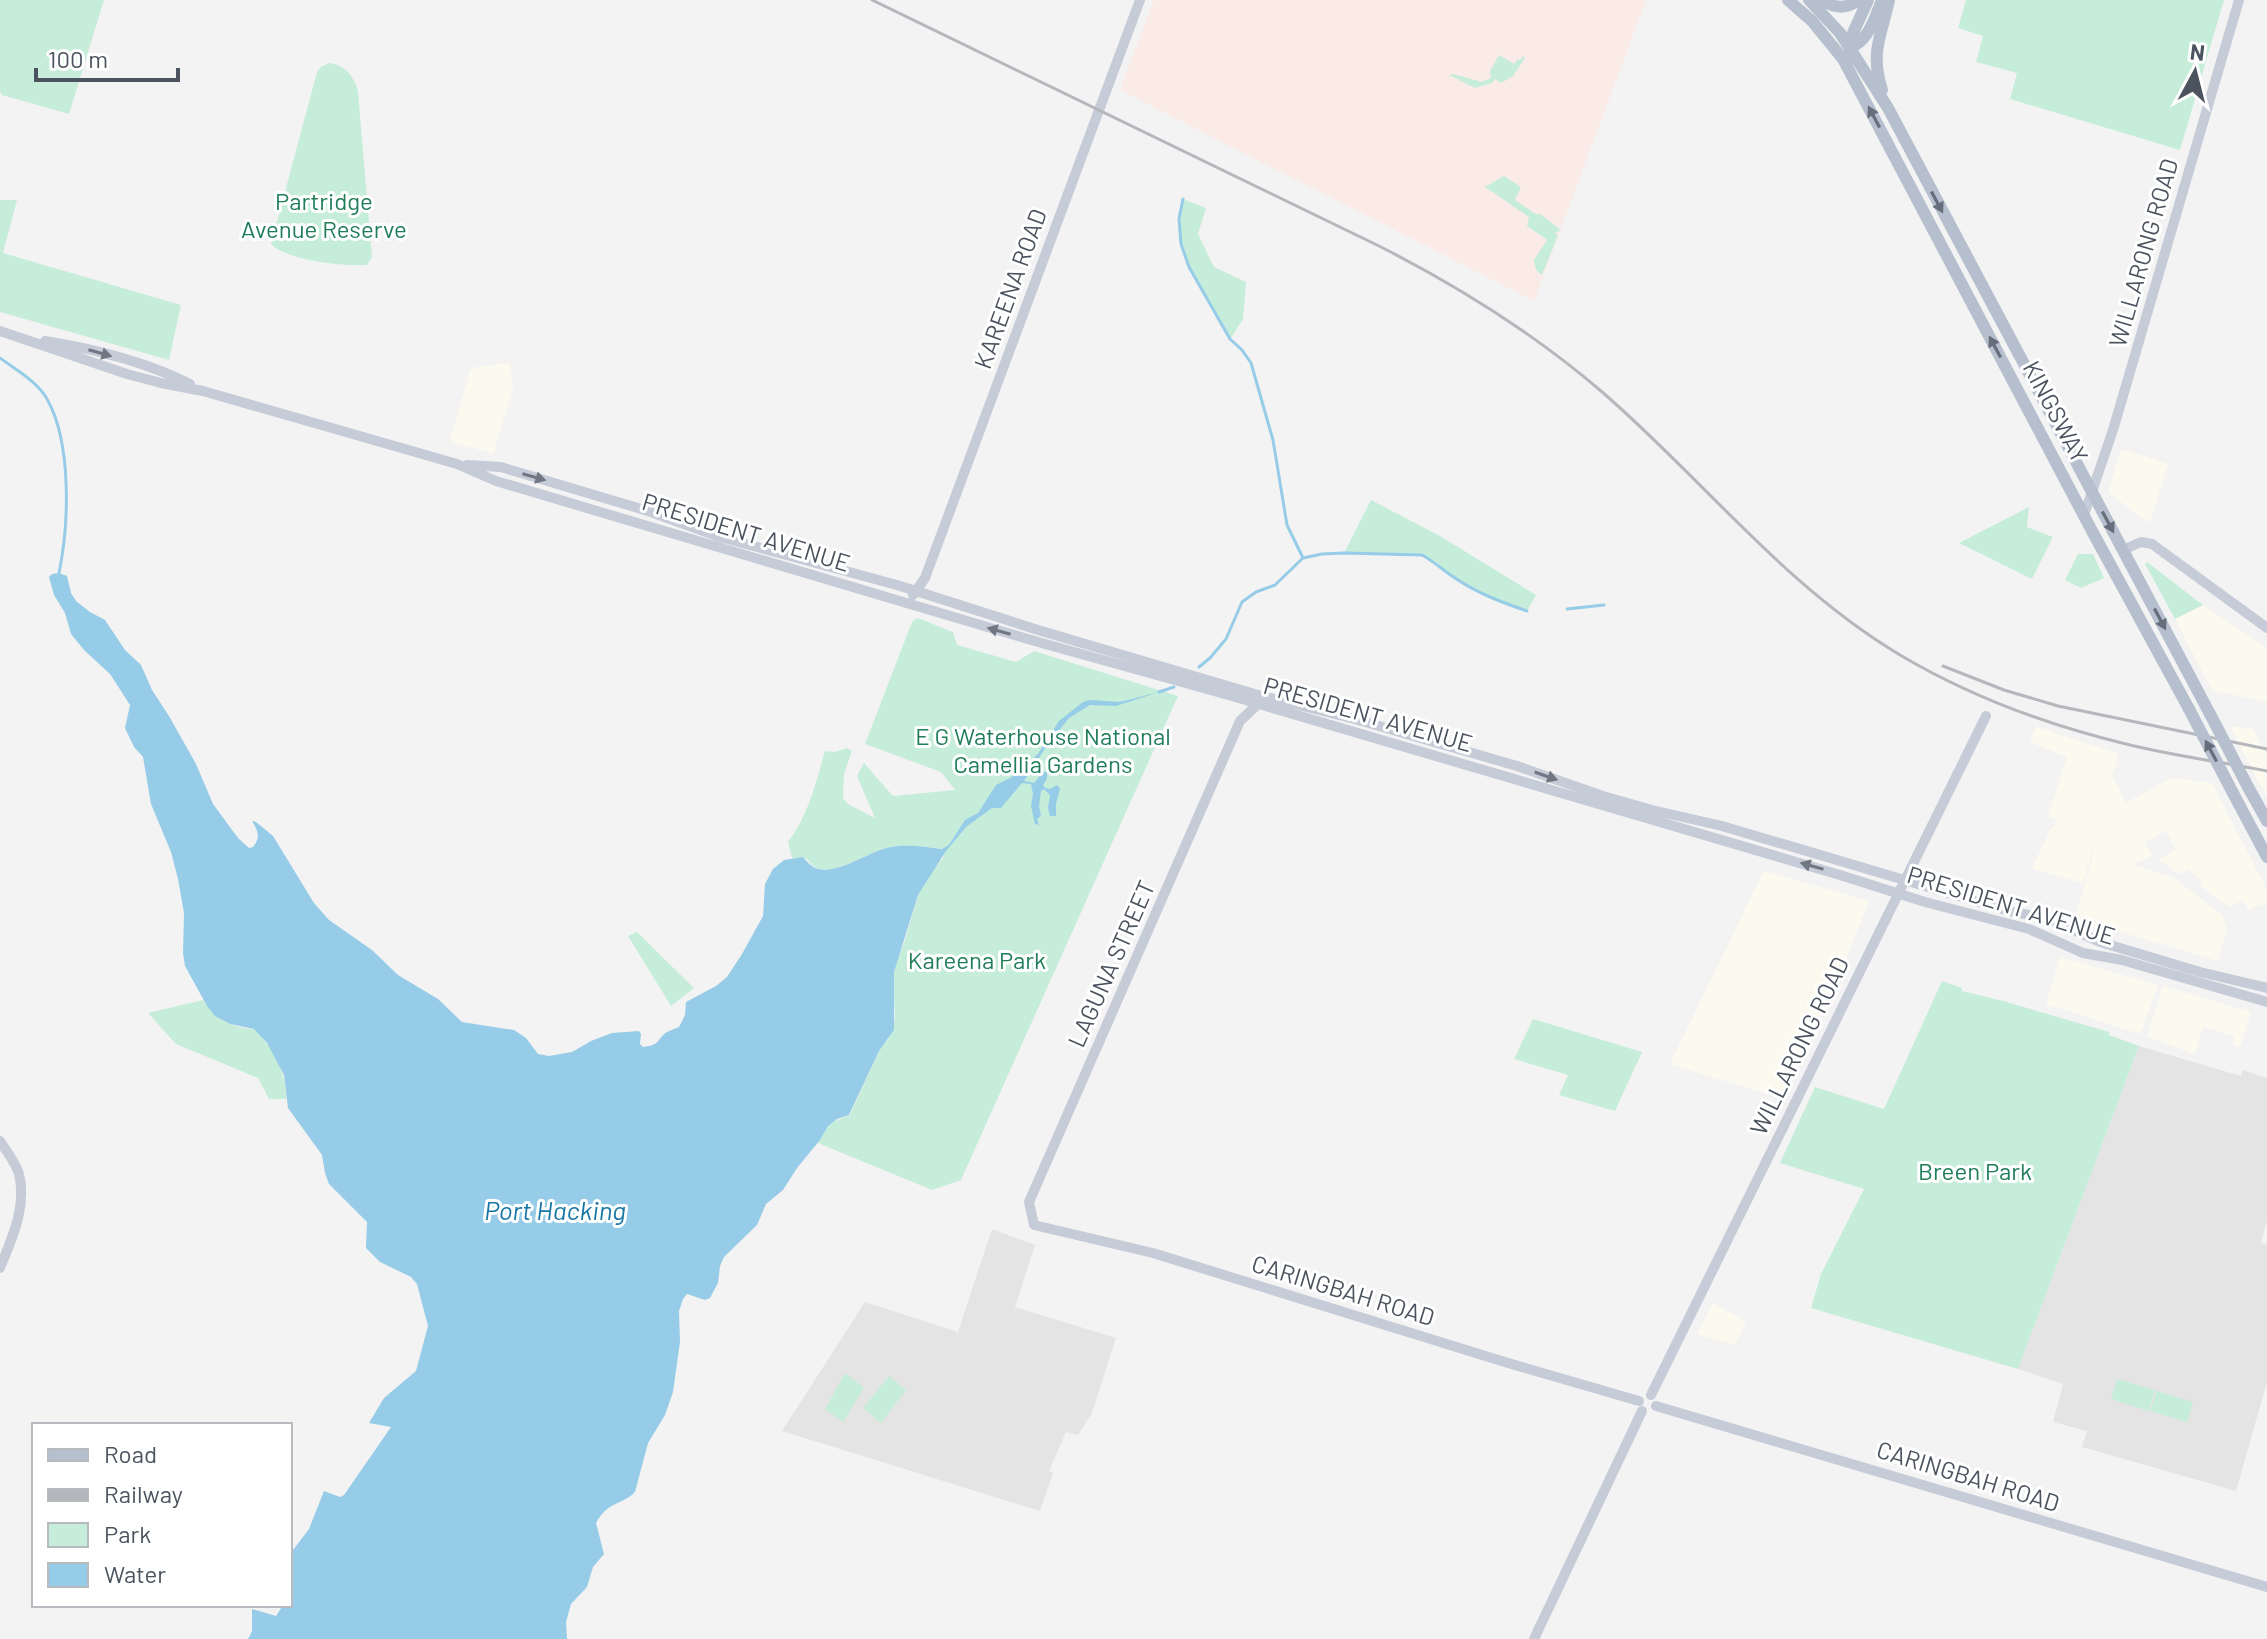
<svg xmlns="http://www.w3.org/2000/svg" width="2267" height="1639" font-family="Barlow,sans-serif">
	<style>
		.commercial { fill: #fcfaef }
		.education { fill: #e5e4e4 }
		.medical { fill: #faebe7 }
		.green { fill: #c6edda }
		.water { fill: #96cce7 }
		.lines { fill: none; stroke-linecap: round; stroke-linejoin: round }
		.stream { stroke: #96cce7; stroke-width: 3 }
		.secondary { stroke: #c5cbd7; stroke-width: 10 }
		.primary { stroke: #b5bfce; stroke-width: 12 }
		.rail { stroke: #b5b7bc; stroke-width: 3 }
		.primary-bridge { stroke: #b5bfce; stroke-width: 12 }
		.oneway { fill: #666e7b }
		.oneway2 { fill: #707783 }
		.labels { text-anchor: middle; stroke-width: 6; stroke-linejoin: round; paint-order: stroke }
		.park-label { font-size: 24px; fill: #1f7d59; stroke: #fff }
		.street-label { font-size: 24px; fill: #4b535f; stroke: #fff }
		.water-label { font-size: 26px; font-style: italic; fill: #1777a5; stroke: #fff }
	</style>
	<rect width="100%" height="100%" fill="#f4f3f3"/>
	<path class="commercial" d="M510,363l3,25 -19,64 -3,1 -39,-11 -1,-6 20,-67 5,-2z
		M2121,449l47,15 -18,59 -39,-28 -2,-5z
		M2203,605l64,43v54l-55,-12 -37,-71z
		M2230,726l23,3 14,27v42z
		M2036,727l83,27 -7,22 14,27 45,-25 41,5 55,107v14l-5,3 -3,-3 -10,6 -6,-10 -13,7 -29,-21 2,-2 -6,-8 -9,-7 -10,5 -19,-15 17,-9 -10,-19 -21,11 7,14 -18,8 -19,-5 58,18 49,38 5,14 -9,32 -143,-43 19,-65h-2l-9,30 -51,-14 18,-39 6,-5 -1,-7 -7,-1 19,-60 -37,-15z
		M1764,871l105,30 -30,75 -58,122 -111,-34z
		M2060,957l98,28 -18,49 -94,-30z
		M2163,986l88,26 -11,35 -7,-2 1,-9 -31,-10 -8,28 -48,-17z
		M1713,1303l33,19 -11,23 -38,-11z"/>
	<path class="education" d="M2139,1046l102,30 2,-6 24,8v142l-6,23 6,2v137l-31,109 -154,-44 5,-16 -34,-9 10,-38 -45,-15z
		M992,1229l43,16 -20,62 101,31 -24,75 -14,22 -12,-3 -17,39 4,2 -13,38 -258,-80 83,-129 93,30z"/>
	<path class="medical" d="M1154,0h492l-112,301 -414,-211z"/>
	<path class="green" d="M0,0h104l-35,114 -67,-19 -2,-4z
		M1966,0h258l-44,150 -170,-51 7,-26 -41,-11 7,-26 -25,-8z
		M1499,55l15,9 4,-5 2,1 3,-4 2,2 -12,18 -12,7 -6,-4 -3,4 -17,5 -26,-13 4,-1 29,8 9,-4 -1,-7z
		M329,63c16,2 25,13 29,28l14,166 -5,8c-21,2 -82,-5 -96,-21l46,-172 4,-5z
		M1504,176l17,11 -6,13 21,14h4l20,15 -1,3 -2,-1 -2,2 3,2 -16,40 -6,-5 -2,-10 13,-20 -20,-14 2,-9 -44,-30z
		M1183,199l23,9 -8,26 16,33 32,15 -3,37 -12,19c-13,-16 -47,-75 -51,-95 -2,-15 0,-29 3,-44z
		M0,200h17l-14,53 178,52 -12,55 -169,-48z
		M1371,500l69,36 96,59 -9,16 -46,-18 -25,-14 -21,-18 -13,-6 -78,-2z
		M2029,507l-2,20 26,10 -21,42 -73,-36z
		M2078,554h15l11,24 -23,10 -16,-8z
		M2147,562l56,43 -28,14 -30,-55z
		M917,618c13,4 24,10 36,14l4,13 59,17 18,-11 144,45 -217,484 -29,10 -114,-47 12,-20 20,-8 29,-64 10,-13 6,-20 -2,-41 2,-11 10,-26 13,-45 15,-25 10,-12 1,-9c-19,-2 -39,-5 -57,-1 -20,4 -53,29 -72,19 -4,-2 -6,-6 -9,-9h-14l-4,-16c20,-26 28,-59 37,-91l10,1 12,-4 5,3 -8,23 -1,24 5,6 27,14 -18,-42 7,-13 29,33 62,-6 -14,-18 -76,-28 47,-122z
		M637,932l57,56 -23,18 -43,-70z
		M1942,981l20,7v3l41,10 106,31v3l30,11 -121,323 -207,-61 10,-34 43,-85 -84,-26 35,-76 69,22z
		M203,1000c13,19 28,28 51,29 19,19 33,43 32,70h-17l-11,-21 -82,-34 -28,-31z
		M1533,1019l109,33 -27,59 -56,-16 9,-20 -54,-16z
		M845,1373l19,15 -21,34 -18,-13z
		M889,1376l17,14 -25,33 -18,-15z
		M2117,1379l38,11 -6,21 -38,-12z
		M2157,1391l36,11 -6,20 -37,-11z"/>
	<path class="water" d="M59,573l8,3 4,17 5,8 14,11 15,8 20,30 16,15 11,25 17,26 27,48 17,40 25,34 11,10 4,-1c8,-10 5,-16 -1,-26l4,1 17,14 41,67 15,17 43,30 26,25 40,24 24,23 52,8 12,8 12,16 11,2 23,-4 19,-11 21,-8 27,-2 2,3 -1,10 3,3c19,-2 13,-8 24,-15 4,-2 8,-3 12,-5l6,-12 1,-13 30,-16 11,-9 15,-23 21,-38 2,-32 8,-15 11,-9 19,-3c3,3 5,6 9,9 19,14 58,-16 79,-19 16,-3 35,0 51,2l7,-4 16,-25 13,-7 18,-28 14,-7 28,-24 21,-33 24,-19 7,-2 30,2 39,-10 -43,14 -26,-1 -21,13 -23,29 -22,34 10,2 8,-10 5,-2v8l-4,6 2,3 5,1 7,-4 3,4 -4,15v12h-6l-2,-8 2,-13 -6,-6 -3,2 -2,15 2,10 -4,3 2,6 -4,-1 -4,-18 2,-12 -2,-10 -9,-1 -21,25h-9l-26,19 -20,24 -28,44 -24,77v58l-15,21 -30,64 -12,4 -9,7 -8,14 -23,28 -14,22 -17,14 -9,21 -33,32 -4,9 -2,17 -8,15 -5,2 -18,-6 -4,5 -4,12 1,31 -7,50 -8,23 -17,28 -13,49c-14,14 -26,8 -39,31l8,31 -11,13 -6,20 -16,17 -5,18 1,17h-319l4,-8v-22l24,7 7,-11h7v-51l19,-25 15,-38 16,6 4,-2 47,-68 -22,-4 15,-25 32,-27 12,-45 -11,-42 -6,-7 -31,-15 -14,-14 1,-26 -38,-38 -4,-11 -3,-18 -34,-47 -4,-33 -17,-32 -13,-14 -24,-5 -15,-8 -8,-10 -22,-40 -2,-13 1,-40 -6,-34 -7,-27 -20,-48 -8,-47 -9,-10 -9,-19 5,-23 -20,-31 -26,-24 -13,-16 -6,-21 -11,-18 -5,-18 3,-3z"/>
	<g class="lines">
		<path class="stream" d="M1183,199l-4,20 2,25 8,23 41,72 12,11 9,13 22,77 14,85 16,33
			M0,358c16,12 38,24 47,41 25,44 22,126 12,174
			M1567,609l37,-4
			M1199,667l11,-9 16,-19 16,-37 14,-10 19,-7 28,-27 19,-4 22,-1 78,2c13,7 23,17 36,25 21,14 46,23 69,31
			M1159,692l15,-5"/>
		<path class="secondary" d="M0,331l127,43 34,9 42,8 254,73 39,17 535,159 201,56 608,179 85,27 104,27 54,24 39,7 145,42
			M45,341c50,8 101,21 145,43
			M467,465l34,2 13,4 134,40 72,26 177,48 141,45 220,65 97,24 162,47 86,30 49,14 70,16 287,85 40,8 51,23 100,30 67,16
			M2084,515l29,-85 126,-430
			M2123,550l18,-8 11,2 115,84
			M913,595l12,-17 215,-578
			M1258,704l-18,17 -211,481 5,23 119,28 355,110 131,38
			M0,1141c6,10 16,22 19,33 8,33 -7,64 -19,94
			M1651,1395l335,-679
			M1656,1406l611,181
			M1534,1639l108,-228"/>
		<path class="primary" d="M1788,0l24,21 31,38 249,472 97,178
			M1809,0l31,33 48,75 322,606
			M1821,0c13,8 25,10 37,0
			M1850,48c19,-8 25,-30 32,-48
			M1850,50l3,-17 15,-33
			M1882,90c-12,-38 -1,-53 7,-90
			M2248,787l19,34
			M2233,793l34,64"/>
		<path class="rail" d="M872,0l507,246c81,41 153,86 222,145 101,87 183,195 299,264 71,42 150,71 230,90 45,11 92,17 137,26
			M1943,666l61,24 54,16 209,43"/>
		<path class="primary-bridge" d="M2189,709l44,84
			M2210,714l38,73"/>
	</g>
	<defs><path id="oneway-solid" d="M-6-.8H1V-3.2L6.5 0L1 3.2V.8H-6Z" transform="scale(2)"/></defs>
	<g class="oneway">
		<use href="#oneway-solid" transform="translate(1874 117) rotate(-118)"/>
		<use href="#oneway-solid" transform="translate(1937 202) rotate(62)"/>
		<use href="#oneway-solid" transform="translate(1995 347) rotate(-118)"/>
		<use href="#oneway-solid" transform="translate(2108 522) rotate(62)"/>
		<use href="#oneway-solid" transform="translate(2160 619) rotate(62)"/>
		<use href="#oneway-solid" transform="translate(2211 751) rotate(-118)"/>
	</g>
	<g class="oneway2">
		<use href="#oneway-solid" transform="translate(100 353) rotate(16)"/>
		<use href="#oneway-solid" transform="translate(534 477) rotate(16)"/>
		<use href="#oneway-solid" transform="translate(999 631) rotate(-164)"/>
		<use href="#oneway-solid" transform="translate(1546 776) rotate(19)"/>
		<use href="#oneway-solid" transform="translate(1812 866) rotate(-164)"/>
	</g>
	<g class="labels">
		<g class="park-label">
			<text x="324" y="210">Partridge<tspan x="324" dy="28">Avenue Reserve</tspan></text>
			<text x="1043" y="745">E G Waterhouse National<tspan x="1043" dy="28">Camellia Gardens</tspan></text>
			<text x="977" y="969">Kareena Park</text>
			<text x="1975" y="1180">Breen Park</text>
		</g>
		<g class="street-label">
			<text transform="translate(2144 253) rotate(-74)" y="8">WILLARONG ROAD</text>
			<text transform="translate(1011 289) rotate(-70)" y="8">KAREENA ROAD</text>
			<text transform="translate(2055 412) rotate(62)" y="8">KINGSWAY</text>
			<text transform="translate(746 533) rotate(17)" y="8">PRESIDENT AVENUE</text>
			<text transform="translate(1368 715) rotate(16)" y="8">PRESIDENT AVENUE</text>
			<text transform="translate(2011 906) rotate(17)" y="8">PRESIDENT AVENUE</text>
			<text transform="translate(1112 964) rotate(-66)" y="8">LAGUNA STREET</text>
			<text transform="translate(1800 1046) rotate(-64)" y="8">WILLARONG ROAD</text>
			<text transform="translate(1343 1291) rotate(17)" y="8">CARINGBAH ROAD</text>
			<text transform="translate(1968 1477) rotate(17)" y="8">CARINGBAH ROAD</text>
		</g>
		<g class="water-label">
			<text x="555" y="1220">Port Hacking</text>
		</g>
	</g>
	<rect x="32" y="1423" width="260" height="184" fill="#ffffff" stroke="#b7babf" stroke-width="2"/>
	<rect x="48" y="1449" width="40" height="12" fill="#b5bfce" stroke="#b7babf" stroke-width="2"/>
	<text x="104" y="1463" font-size="24" fill="#4b535f">Road</text>
	<rect x="48" y="1489" width="40" height="12" fill="#b5b7bc" stroke="#b7babf" stroke-width="2"/>
	<text x="104" y="1503" font-size="24" fill="#4b535f">Railway</text>
	<rect x="48" y="1523" width="40" height="24" fill="#c6edda" stroke="#b7babf" stroke-width="2"/>
	<text x="104" y="1543" font-size="24" fill="#4b535f">Park</text>
	<rect x="48" y="1563" width="40" height="24" fill="#96cce7" stroke="#b7babf" stroke-width="2"/>
	<text x="104" y="1583" font-size="24" fill="#4b535f">Water</text>
	<g transform="translate(2195 72) rotate(7)" stroke="#ffffff" stroke-width="6" paint-order="stroke">
	<path d="M0-6L14 30L0 20L-14 30Z" fill="#4b535f"/>
	<text y="-12" font-size="22" font-weight="bold" text-anchor="middle" fill="#4b535f">N</text>
	</g>
	<path d="M36 68v12h142v-12" fill="none" stroke="#4b535f" stroke-width="4"/>
	<text x="48" y="68" font-size="24" fill="#4b535f" stroke="#ffffff" stroke-width="6" paint-order="stroke">100 m</text>
</svg>
